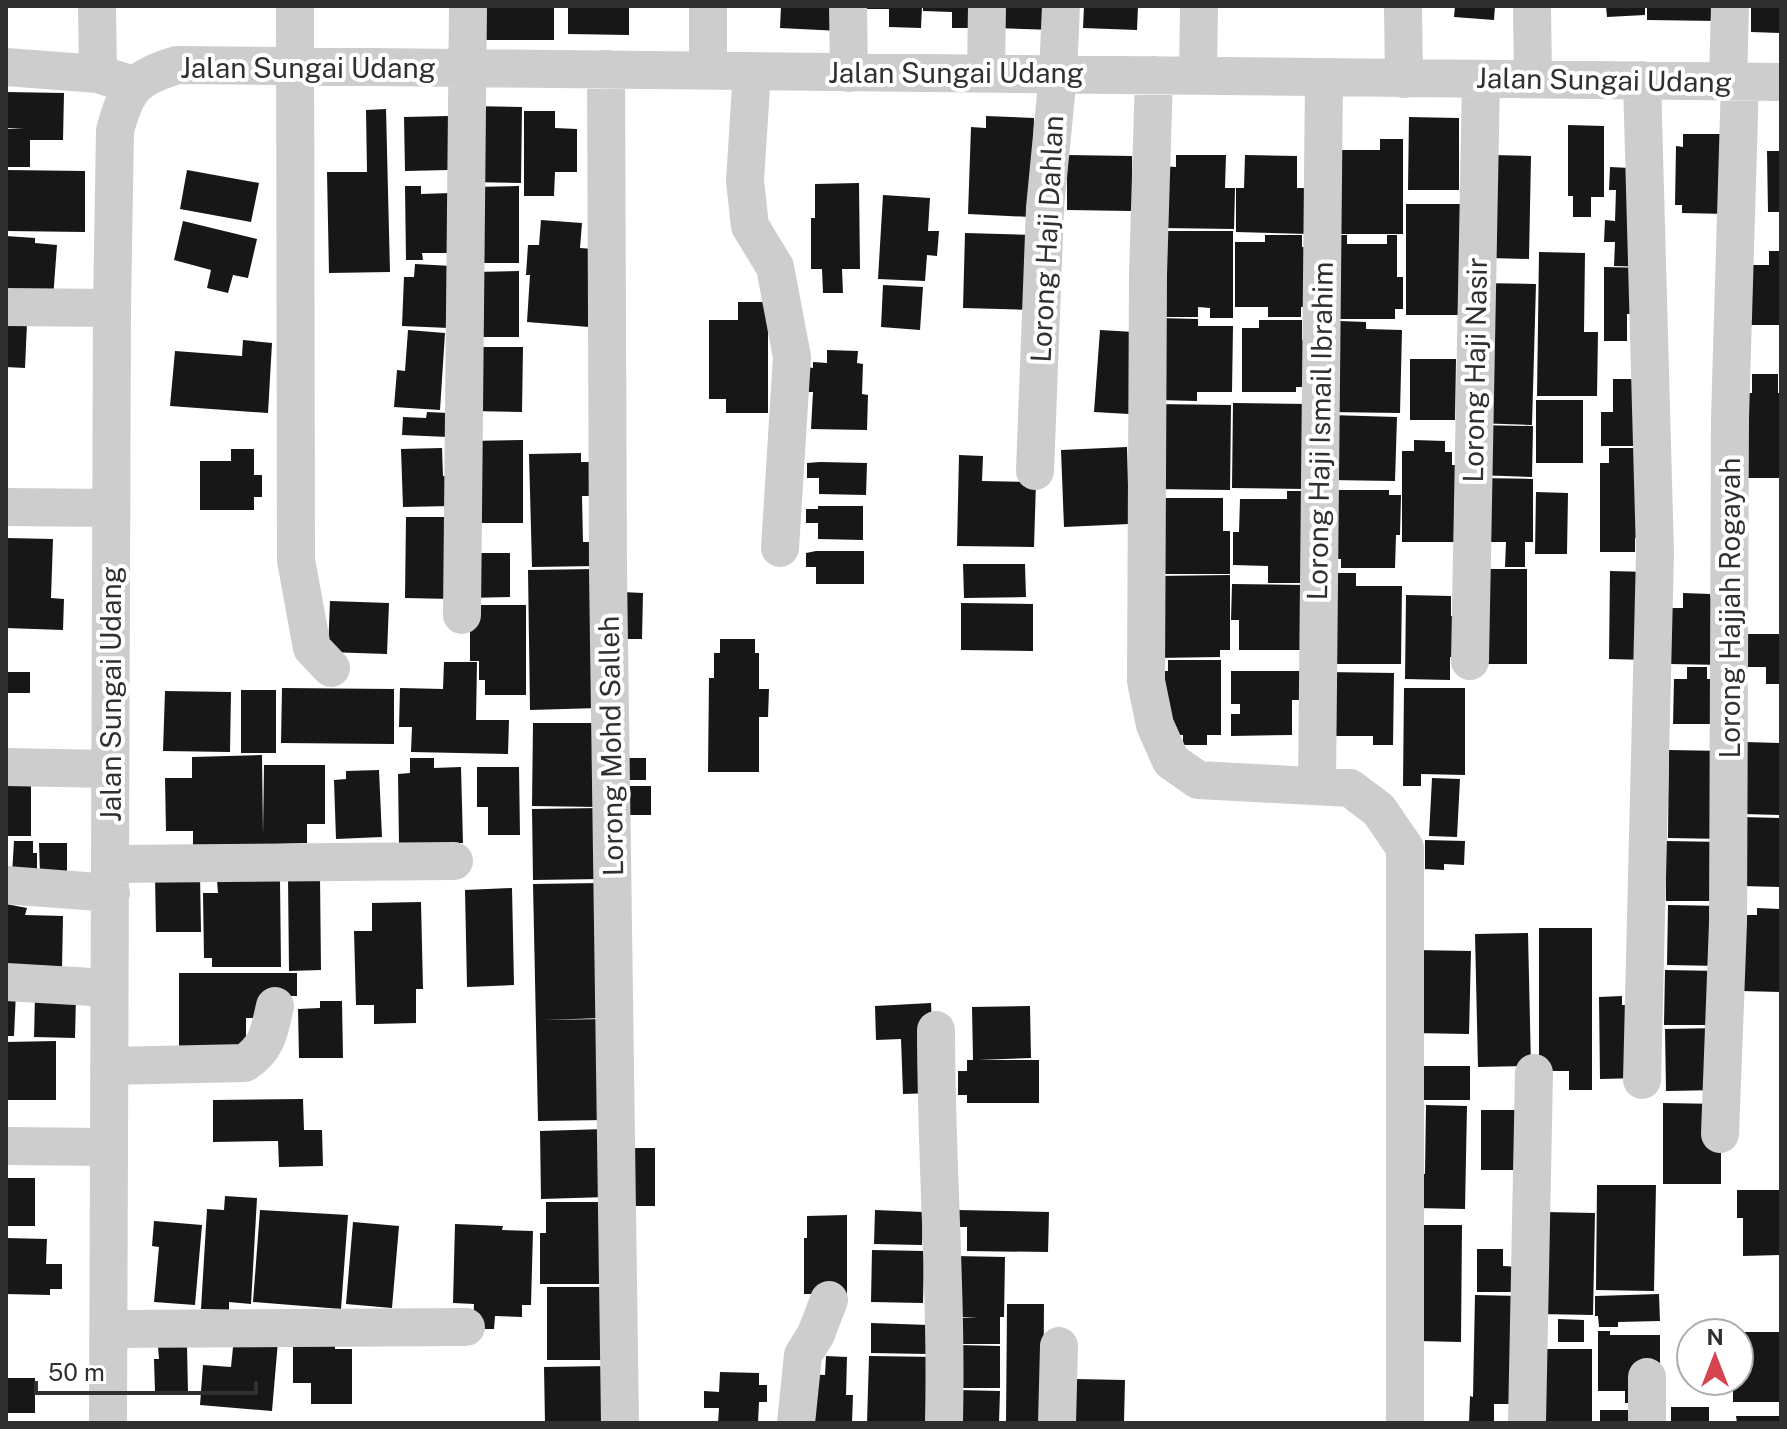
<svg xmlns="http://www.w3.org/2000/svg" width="1787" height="1429" font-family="'Public Sans',sans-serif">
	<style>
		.building { fill: #171717 }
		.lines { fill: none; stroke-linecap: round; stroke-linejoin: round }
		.minor { stroke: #cdcdcd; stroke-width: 38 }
		.labels { text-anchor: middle; stroke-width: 8; stroke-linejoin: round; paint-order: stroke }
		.street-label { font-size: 28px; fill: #303030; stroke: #fff }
	</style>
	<rect width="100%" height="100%" fill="#fff"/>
	<path class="building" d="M481,6h73v34h-73z
		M568,6h61v29l-61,-1z
		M781,6h60l-1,25 -60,-3z
		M867,6h55l-1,22 -32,-1v-18h-22z
		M923,6h52v22h-23v-16l-29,-1z
		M995,6h58v24l-59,-2z
		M1084,6h54l-1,24 -54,-2z
		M1455,6h40l-1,14 -40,-3z
		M1606,6h39v9l-38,2z
		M1647,6h71v15l-71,-1z
		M1751,6h30v27l-30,-1z
		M6,92l58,1 -1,47h-33v27h-24v-38l18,-1h-18z
		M470,106l52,1 -1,76 -52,-1z
		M386,109l4,163 -61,1 -2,-101h40l-1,-62z
		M524,111h31v17l22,1v43h-22l-1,24h-30z
		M448,116l1,54 -44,1 -1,-54z
		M986,116l48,2 -3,99 -63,-3 3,-87 15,1z
		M1409,117l50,1v72h-51z
		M1568,125l36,1v71h-13v20h-18v-21h-5z
		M1683,134h46l-1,80 -46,-1v-8h-7l1,-59 7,1z
		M1380,139h23v95h-76l3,-84h50z
		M1767,151h14v61h-13z
		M1067,155l65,1v55l-65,-1z
		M1176,155h50l-1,33h10l-1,41 -73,-1 1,-62 14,1z
		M1245,155l52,1v32h13l-1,46 -73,-2v-44h8z
		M1492,155l39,1 -2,103 -39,-1z
		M1610,167l40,2 2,98 -38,-1 1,-24h-11l1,-22 10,1 1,-31h-7z
		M6,170l79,1v61l-79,-1z
		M187,170l72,13 -8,39 -71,-13z
		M859,183l1,86h-18l1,24h-20l-1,-24h-11v-51h4v-34z
		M405,186h16v8l31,-1v60h-30l1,7h-17z
		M519,186v77h-47v-76z
		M883,195l47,3 -2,33h11l-2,25 -10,-1 -2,26 -47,-2z
		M1406,204h54v111h-54z
		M541,220l41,3 -2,25 14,1 -5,78 -62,-5 3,-47h-4l2,-30h11z
		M183,221l74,18 -9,39 -15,-3 -5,18 -21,-5 4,-18 -37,-10z
		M1159,231h74v87h-23v-10l-12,-1v10h-39z
		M965,233l69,2 -3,75 -68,-2z
		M1265,235h37v12h7v60h-8v10h-33v-10h-33v-65h30z
		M1330,235h17v9h40v-9h10v42h6v32h-8v10h-65z
		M6,236l29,2v5l22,2 -4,54 -47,-4z
		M1769,251h12v74h-30v-60h18z
		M1539,252l46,1 -1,79h14l-1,64h-60z
		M415,264l37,2 -3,62 -47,-2 2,-49h10z
		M1604,267l44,1v46h-21v27h-23z
		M519,271v66h-40l-5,-65z
		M1479,283l57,1 -4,141 -56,-2z
		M883,285l40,2 -3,43 -39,-3z
		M738,302h30v111h-42v-14h-17v-79h29z
		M1159,318l39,1v7h35l-1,66h-35v9l-38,-1z
		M1259,320h43v20h6v47h-12v5h-54v-64h17z
		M1339,321l27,1v7l36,1 -2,83 -71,-1z
		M6,323h21l-2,45 -19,-1z
		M408,330l37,3 -5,77 -46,-3 3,-37 8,1z
		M1100,330l34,2 -5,82 -35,-2z
		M243,340l29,3 -4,70 -98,-7 5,-55 67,5z
		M471,347h52l-1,65 -52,-1z
		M827,350l31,1 -1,12 6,1 -1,30 6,1 -1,35 -56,-1 2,-37h-6v-25l6,1v-6l14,1z
		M1410,359h46l-1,61h-45z
		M1752,374h26v19h3v85h-34v-85h5z
		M1613,379h35v67h-47v-34h12z
		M1536,400h47v63h-47z
		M1233,403l75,1 -1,85 -75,-1z
		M1155,404l76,1 -1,85 -76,-1z
		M427,412l22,1 -1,24 -46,-2 1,-18 23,1z
		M1329,415l68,2 -2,64 -67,-1z
		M1477,425l56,1 -1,51 -56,-2z
		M523,440v83h-55v-82z
		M1414,440l31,1v11h7v13h6l-1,77h-55v-91h12z
		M1127,447l2,77 -65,3 -3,-77z
		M442,448l1,28h7l1,30 -48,1 -2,-58z
		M1609,448h38l4,89 -16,1v14h-35v-89h9z
		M231,449h23v26h8v22h-8v13h-54v-49h31z
		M581,453v9h10l1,34h-10l1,46h13l1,24 -65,1 -3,-113z
		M959,455l24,1 -1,25 54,1 -2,65 -77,-1z
		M820,462l47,1 -1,32 -47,-1v-16h-12v-15z
		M1478,478l55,1v63h-8v25h-20l1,-25h-28z
		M1330,490h59v5h12l-1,40h-4l-1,33h-54v-9h-16z
		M1287,491h19l-1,92h-37v-17l-35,-1v-33h6l1,-33h47z
		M1536,492l32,1 -1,61h-32z
		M1154,498h69v33h7v43h-76z
		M818,506h45v34l-45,-1v-16h-12v-14h12z
		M406,517h47l-1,82 -47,-1z
		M6,538l47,1 -2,59 13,1 -1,31 -57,-2z
		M816,551h48v33h-48v-17h-10v-14z
		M468,553h42v44l-42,1z
		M963,564h62l1,33 -62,1z
		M597,569l2,139 -69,2 -2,-140z
		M1477,569h50v95h-50z
		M1610,571l39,1 -2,88 -38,-1z
		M1332,573h24v13h46l-1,78h-75z
		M1230,575v75h-10v7l-64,1 -1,-82z
		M1232,584l73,1 3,65h-69v-30h-8z
		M622,592l21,1 -1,46h-21z
		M1683,593l27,1 14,71 -54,-1v-56h13z
		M1406,595l45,1v20h12l-1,41h-12v23l-45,-1z
		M330,601l59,2 -2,51 -59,-2z
		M961,603l72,1v47l-72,-1z
		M470,605h56v90h-41v-15h-6v-19h-9z
		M1744,634h37v50h-15v-17h-22z
		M720,639h35v14h4v36h10l-1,28h-9v55h-51l1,-94h5v-25h6z
		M1168,660h53v75h-14v10h-24v-10h-26l-4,-64h15z
		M444,662h33l-1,58h33l-1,34 -97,-2 1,-25h-13l1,-39 43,1z
		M1687,667h20v12h20l-10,45h-44l1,-45h13z
		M1231,671h72v29h-11v35l-61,1v-22h9v-10h-9z
		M6,672h24v21h-24z
		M1326,672l68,1 -1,72h-20v-9h-48z
		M282,688l112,1v55l-113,-1z
		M1404,688h61v87l-44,-1v12h-18z
		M241,690h35v63h-35z
		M165,691l66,1 -1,60 -67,-1z
		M533,723h67l-1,84 -67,-1z
		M1745,742l36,1v72l-38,-1z
		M1669,750l56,1 -1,88 -56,-1z
		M262,755l1,79 1,-69h61v59h-18v19l-114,4v-16h-27l-1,-53h27v-21z
		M410,758h24v10l27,-1 2,76 -64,1 -1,-70 12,-1z
		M621,758h25v22h-25z
		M477,767h42l1,68h-32v-28h-11z
		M379,770l3,67 -46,2 -2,-59 12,-1v-8z
		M6,778h25v58h-25z
		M1432,778l28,1 -3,58 -28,-1z
		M622,786h29v29h-29z
		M601,808l1,71 -69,1 -1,-71z
		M1743,817l38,1v69l-39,-1z
		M1425,840l40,1 -1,24 -20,-1v6l-19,-1z
		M14,841h19v12h4v22h-25z
		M1666,841l57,1v59h-57z
		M39,843h28v31h-27z
		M200,874l1,58h-45l-1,-57z
		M288,877h32l1,93 -32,1z
		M280,880l1,87h-69v-9h-8l-1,-65h15l-1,-12z
		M600,883l4,135 -61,2 62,-1 2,101 -69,1 -5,-237z
		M512,888l2,97 -47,2 -2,-97z
		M421,902l2,87h-7v34l-42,1v-19h-18l-2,-74h18v-28z
		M6,904l21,4 -2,7 38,1 -1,53 -56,1z
		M1668,905l53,1v60l-54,-1z
		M1757,908l24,1v83l-40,-1 1,-76h15z
		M1539,928h53v162h-23v-19h-30z
		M1528,933l3,133 -53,1 -3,-133z
		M1415,950l56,1 -2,83 -56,-1z
		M1665,970l54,1 -1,54h-54z
		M179,973h118v23h-38v22h-13v32h-67z
		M6,992h10l-2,44h-8z
		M35,995l41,1 -1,42 -41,-1z
		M1622,996v9h16l2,73 -40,1 -1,-82z
		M320,1001h22l1,57h-44l-1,-49 22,-1z
		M931,1003l4,90 -32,1 -2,-55 -25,1 -1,-34z
		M1030,1006l1,52 -53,2h61v43h-72v-8h-9v-24h9v-11h6l-1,-53z
		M1721,1028v62l-55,1 -1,-62z
		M56,1041v59h-50v-58z
		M1423,1066h47v34h-48z
		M303,1099l1,31h18l1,36 -44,1 -1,-26 -65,1v-42z
		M1663,1103l58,1v80h-58z
		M1426,1105l41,1 -2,103 -47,-1v-34h7z
		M1481,1110h39v60h-39z
		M605,1129l2,68 -66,2 -1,-68z
		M631,1148h24v58h-24z
		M6,1178h29v48h-29z
		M1597,1185h59l-2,106 -58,-1z
		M1737,1190h43l1,65 -38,1v-38h-6z
		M225,1196l32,2 -6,106 -22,-2v8l-28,-1 6,-100 17,1z
		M546,1202h60l-5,82h-61v-51h6z
		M260,1210l88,5 -7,94 -88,-7z
		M875,1210l48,2 -1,33 -48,-1z
		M957,1210l92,2 -1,40 -81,-1v-24h-11z
		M1546,1212l49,1 -2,102 -55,-1z
		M847,1215v83l-20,-4h-23v-56h3v-22z
		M154,1221l48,4 -7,80 -41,-3 5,-55 -7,-1z
		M353,1222l46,4 -7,82 -46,-4z
		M455,1224l48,2 -1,4 31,1 -2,74h-9v12l-27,-1 -1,13h-21l1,-25 -21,-1z
		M1420,1225h42l-1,117 -43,-1z
		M6,1238l41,1 -1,25h16v25h-12v6l-44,-1z
		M1477,1249h26v17l18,1v25h-44z
		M872,1250l52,1 -1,52 -52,-1z
		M955,1256l50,1 -1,60h-4v27h-41v-26l19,-1h-24z
		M547,1287h54l10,73h-64z
		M1659,1294l1,27 -42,1v5h-19l-1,-11h-3v-20z
		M1475,1295l45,1 -2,108h-24v19h-25l1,-27 3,1z
		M1007,1304h37l-1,119h-37z
		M1558,1319l26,1v22h-26z
		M871,1323l58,2 -1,29 -57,-1z
		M1598,1331h12v4h50v28h-15l-1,40h-19v-12h-27z
		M1739,1332h42v70h-48v-21h6z
		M234,1337l44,4 -6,70 -72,-6 3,-40 28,2z
		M293,1345h42v4h17v55h-41v-21h-18z
		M959,1345l41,1v42h-42z
		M187,1346l1,46h-33l-1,-33h5l-1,-12z
		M1536,1349h56v74h-57z
		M826,1356l21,1 -1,38h7l-1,28h-48l2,-49 19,1z
		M869,1356l70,1 -1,66h-71z
		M611,1366v57h-66l-1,-56z
		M720,1372l39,1v12h8v17h-8l-1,21h-40l1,-15h-15v-17l15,1z
		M6,1378h29v35h-29z
		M1075,1379l50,1 -1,42 -50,1z
		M958,1390l42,1 -1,32h-41z
		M1671,1407h38v16h-38z
		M1600,1410h45v13h-45z
		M1736,1416h45v7h-44z"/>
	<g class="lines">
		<path class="minor" d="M97,6l1,68
			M295,6l1,554 16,88 19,20
			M848,6l1,67
			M1403,6l1,73
			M1532,6l1,73
			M6,67l92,7 35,11
			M606,69l2,502 12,852
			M708,69v-63
			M752,71l-7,110 5,45 25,41 17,90 -12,191
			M986,73l1,-67
			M1154,75l-6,200 -2,406 9,44 16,36 27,19 152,8 29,22 26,38v575
			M1198,75l1,-69
			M1642,80l13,474 -13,526
			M1728,81l2,-75
			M6,307l106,1
			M1035,471l10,-263 13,-134 3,-68
			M6,507l105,1
			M462,615l6,-609
			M1470,661l11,-582
			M6,767l104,2
			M1317,785l7,-708
			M111,864l343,-3
			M6,885l105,8
			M6,982l103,6
			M936,1030c0,131 11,262 8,393
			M109,1066l136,-3c23,-16 24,-31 30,-57
			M1720,1134l8,-211 2,-505 10,-337
			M6,1146l103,1
			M110,1329l356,-2
			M108,1423l4,-1115 3,-177c11,-43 20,-53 62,-66l1604,17
			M796,1423l7,-68 13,-21 13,-34
			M1057,1423l2,-77
			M1527,1423l7,-350
			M1647,1423v-46"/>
	</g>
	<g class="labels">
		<g class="street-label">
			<text x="308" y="78">Jalan Sungai Udang</text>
			<text x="956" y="83">Jalan Sungai Udang</text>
			<text transform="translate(1604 80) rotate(1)" y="10">Jalan Sungai Udang</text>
			<text transform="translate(1047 239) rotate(-87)" y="10">Lorong Haji Dahlan</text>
			<text transform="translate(1475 370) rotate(-89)" y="10">Lorong Haji Nasir</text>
			<text transform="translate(1320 431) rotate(-89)" y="10">Lorong Haji Ismail Ibrahim</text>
			<text transform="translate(1730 608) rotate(-90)" y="10">Lorong Hajjah Rogayah</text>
			<text transform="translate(111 694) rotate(-90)" y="10">Jalan Sungai Udang</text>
			<text transform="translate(611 746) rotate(-91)" y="10">Lorong Mohd Salleh</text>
		</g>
	</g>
	<rect width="1787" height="1429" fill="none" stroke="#303030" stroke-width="16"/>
	<g transform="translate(1715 1357)"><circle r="38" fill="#ffffff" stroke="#acacac" stroke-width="2"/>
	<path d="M0-6L14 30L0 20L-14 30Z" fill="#d64450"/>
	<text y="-12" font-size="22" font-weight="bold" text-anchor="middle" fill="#303030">N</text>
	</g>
	<path d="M36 1381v12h220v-12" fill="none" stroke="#303030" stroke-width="4"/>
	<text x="48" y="1381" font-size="24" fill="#303030" stroke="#ffffff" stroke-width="6" paint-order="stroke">50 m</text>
</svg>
